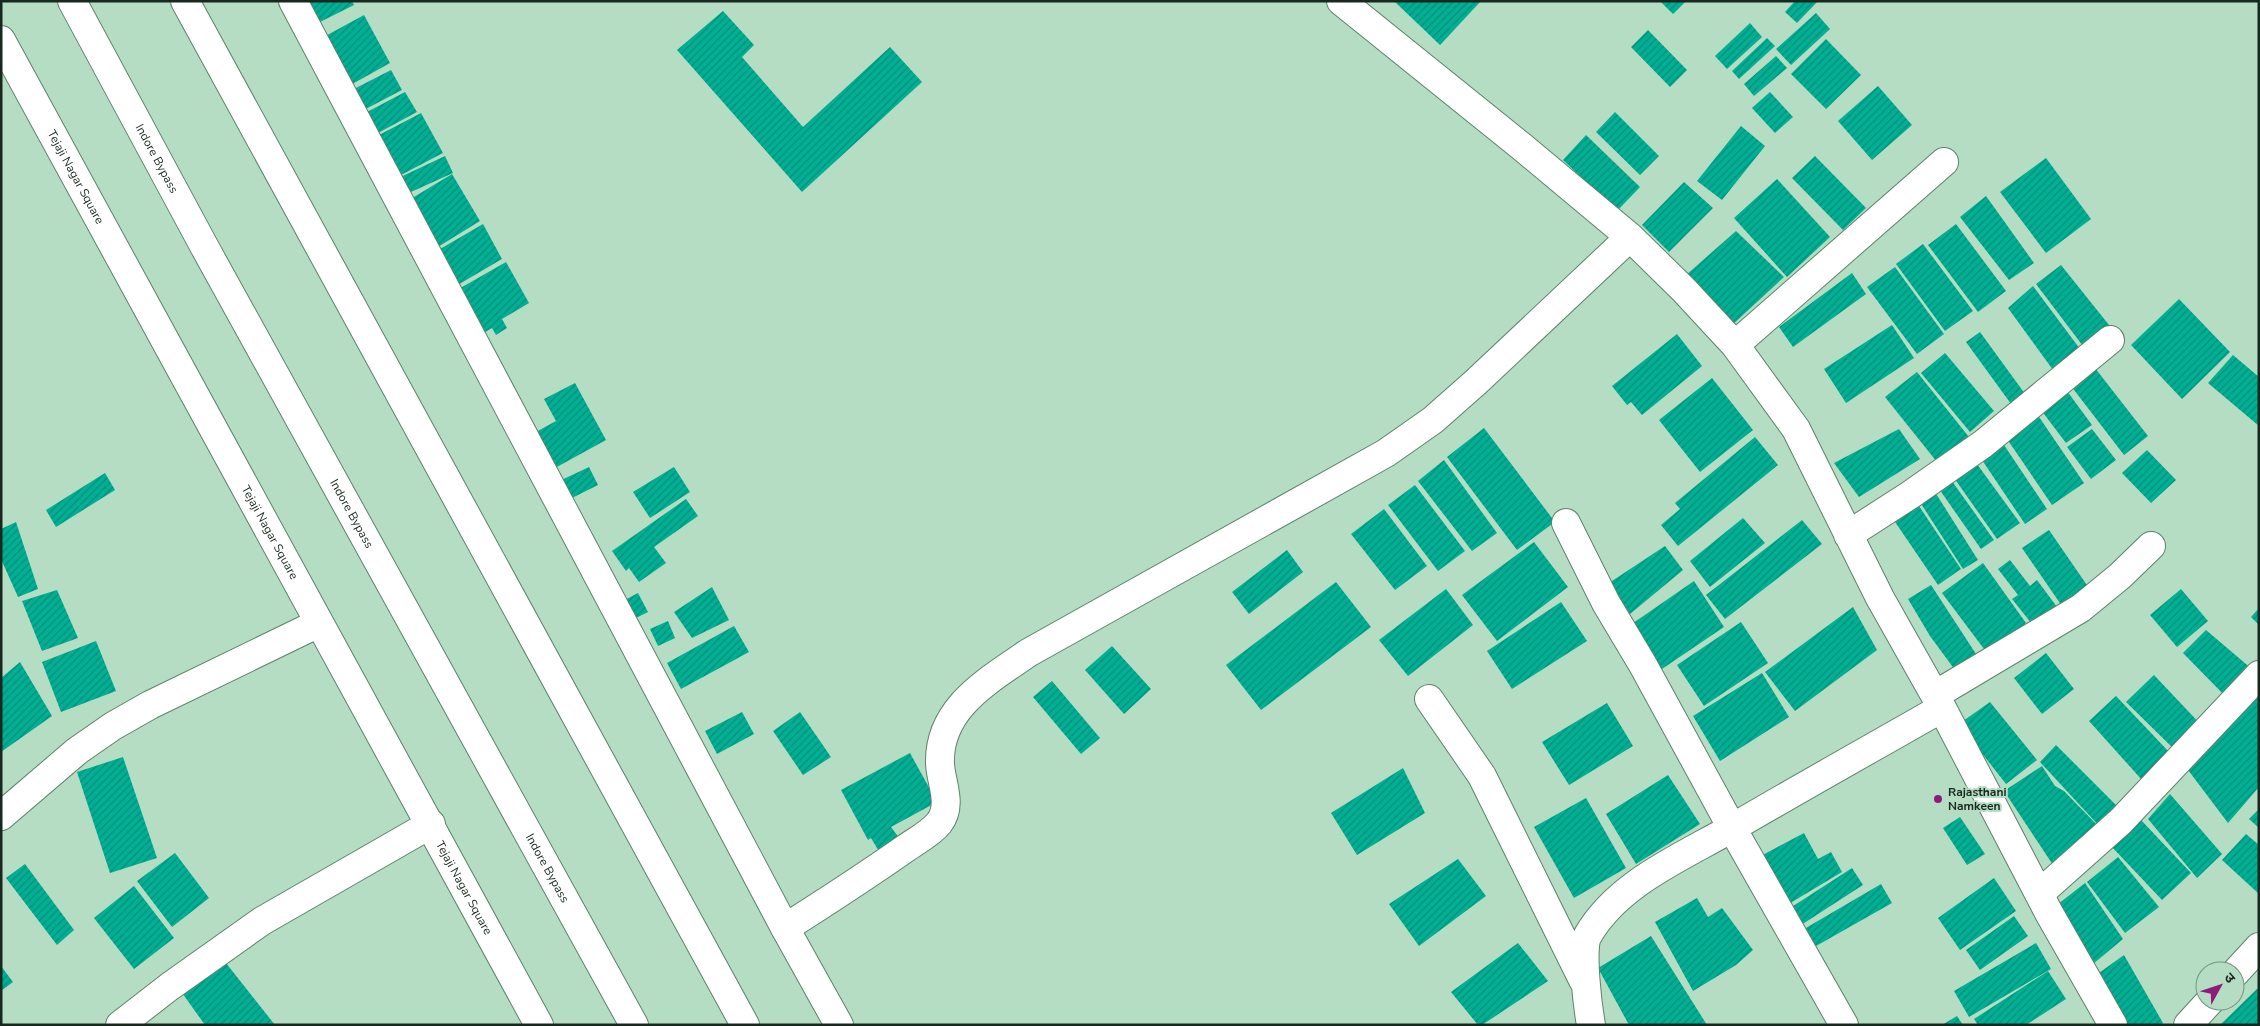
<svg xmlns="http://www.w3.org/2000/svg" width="2260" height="1026" font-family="'Nunito Sans','Noto Sans Devanagari',sans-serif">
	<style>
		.building { fill: url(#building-hatch) }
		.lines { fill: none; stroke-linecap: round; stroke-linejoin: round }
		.minor-casing { stroke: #5d826b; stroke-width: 30 }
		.tertiary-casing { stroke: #5d826b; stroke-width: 30 }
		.trunk-casing { stroke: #5d826b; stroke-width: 30 }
		.minor { stroke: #fff; stroke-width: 28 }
		.tertiary { stroke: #fff; stroke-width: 28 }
		.trunk { stroke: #fff; stroke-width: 28 }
		.poi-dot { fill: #8f1a7b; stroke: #b4ddc3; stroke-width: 2 }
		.labels { text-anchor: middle; stroke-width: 4; stroke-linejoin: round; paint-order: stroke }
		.street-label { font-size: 12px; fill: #18281e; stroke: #b4ddc3 }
		.poi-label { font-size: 12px; font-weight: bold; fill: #18281e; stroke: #b4ddc3; text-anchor: start }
	</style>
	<defs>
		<pattern id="building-hatch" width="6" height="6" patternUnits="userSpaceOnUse" patternTransform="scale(1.25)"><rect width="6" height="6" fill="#01af94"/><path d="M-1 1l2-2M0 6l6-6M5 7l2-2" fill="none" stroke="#028e78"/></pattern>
	</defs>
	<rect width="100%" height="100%" fill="#b4ddc3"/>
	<path class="building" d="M300,1h52l2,4 -42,21z
		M1394,1h87l-41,44z
		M1660,1h26l-13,13z
		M1795,1h23l-21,22 -12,-11z
		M723,11l31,34 -12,12 61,70 87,-80 32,35 -120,110 -125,-142z
		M1816,13l14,16 -39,36 -15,-16z
		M364,15l26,48 -43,24 -27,-48z
		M1750,23l12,14 -35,32 -12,-13z
		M1648,30l39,40 -17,17 -39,-40z
		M1767,38l8,8 -36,33 -7,-8z
		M1826,39l35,36 -35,34 -35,-35z
		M1776,56l11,12 -33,28 -10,-12z
		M391,70l11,20 -42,22 -10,-21z
		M1878,86l34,39 -40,35 -34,-39z
		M405,92l12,20 -39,21 -11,-21z
		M1770,92l23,25 -18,16 -23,-25z
		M1615,112l44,44 -19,19 -44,-43z
		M421,113l22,40 -42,22 -22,-40z
		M1741,126l24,20 -43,54 -25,-19z
		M1586,135l54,52 -23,24 -54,-51z
		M445,156l8,17 -53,24 -8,-16z
		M1815,156l51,52 -23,22 -51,-52z
		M2046,158l45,61 -45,34 -46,-61z
		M452,174l28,47 -47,29 -29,-47z
		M1777,179l53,58 -43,40 -53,-59z
		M1684,182l29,26 -44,44 -27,-27z
		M1986,196l48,67 -25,17 -49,-63z
		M483,224l19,35 -46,27 -21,-34z
		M1956,224l50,67 -28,21 -50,-67z
		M1736,231l48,46 -54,50 -45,-51z
		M1923,244l50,67 -28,20 -49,-67z
		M506,262l23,41 -27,16 5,9 -11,7 -4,-7 -10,6 -25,-44z
		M2061,265l52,65 -27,20 -50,-66z
		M1895,267l49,67 -27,20 -50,-67z
		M1852,273l14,21 -73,53 -14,-20z
		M2033,286l50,67 -27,21 -48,-66z
		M2179,299l51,53 -48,47 -51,-54z
		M1892,325l22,33 -68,45 -22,-34z
		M1980,332l48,66 -14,10 -48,-66z
		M1677,334l25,32 -60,49 -11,-13 -4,3 -15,-19z
		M1945,353l49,58 -24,21 -49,-59z
		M2233,355l26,22v49l-51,-43z
		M2095,368l53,68 -24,19 -53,-69z
		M1917,372l52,65 -32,25 -52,-65z
		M1712,378l41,52 -53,42 -41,-52z
		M575,383l31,57 -51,28 -19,-36 20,-11 -12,-22z
		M2067,391l25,34 -26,18 -25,-33z
		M2037,414l47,69 -32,22 -47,-69z
		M1484,428l71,94 -38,28 -70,-93z
		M1899,429l21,30 -61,38 -25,-34z
		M2092,429l24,31 -25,19 -24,-32z
		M1755,437l23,28 -100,81 -17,-21 19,-16 -5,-6z
		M2002,442l45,67 -22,15 -45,-67z
		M2147,450l29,30 -25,23 -29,-30z
		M1444,460l53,73 -25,18 -54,-70z
		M1974,460l46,63 -23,16 -45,-64z
		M589,467l9,18 -38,19 -9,-19z
		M674,467l16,25 -40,26 -17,-26z
		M105,473l10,17 -59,37 -10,-17z
		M1949,477l45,63 -13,9 -44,-63z
		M1415,485l50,66 -27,20 -50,-66z
		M1933,489l45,71 -15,9 -45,-70z
		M686,499l12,17 -44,31 12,16 -27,19 -10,-14 -3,3 -14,-20z
		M1915,500l46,69 -23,16 -47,-69z
		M1384,509l43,57 -32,24 -44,-56z
		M1743,518l22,25 -55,44 -20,-26z
		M1802,520l20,24 -97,75 -19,-24z
		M16,522l22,67 -20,8 -17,-38v-30z
		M2049,530l42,61 -27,18 -42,-61z
		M1534,542l34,45 -71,54 -35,-46z
		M1665,546l18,24 -53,44 -21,-31z
		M1287,550l16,22 -54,42 -17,-22z
		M2010,560l20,26 7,-6 23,31 -24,18 -24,-30 6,-4 -20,-26z
		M1983,563l43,60 -39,30 -45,-60z
		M1694,581l30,46 -68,46 -30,-45z
		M1336,582l35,45 -110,83 -35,-45z
		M1931,585l47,72 -23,13 -25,-34 -22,-37z
		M712,587l17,33 -37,18 -18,-26z
		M1446,589l27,36 -65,51 -29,-36z
		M2181,589l27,32 -31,26 -27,-32z
		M57,590l21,48 -36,13 -20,-50z
		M638,593l10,19 -18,9 -9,-19z
		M1561,602l26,39 -75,48 -25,-38z
		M1853,607l24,43 -82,61 -30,-39z
		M2259,608v17l-8,-8z
		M668,621l7,17 -17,8 -8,-17z
		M1741,622l27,41 -64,43 -27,-41z
		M734,626l15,26 -68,37 -14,-26z
		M2206,630l47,40 -25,29 -45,-46z
		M96,641l20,50 -55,21 -19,-50z
		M1112,646l39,43 -27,25 -39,-44z
		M2046,653l28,36 -32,25 -28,-36z
		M20,662l32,54 -51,36v-74z
		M1762,673l27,44 -69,44 -27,-45z
		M2154,675l51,54 -26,25 -53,-52z
		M1052,681l48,57 -19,16 -48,-57z
		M2259,693v94l-31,36 -46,-61z
		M2116,696l54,57 -28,27 -53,-59z
		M1990,702l47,58 -31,24 -47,-60z
		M1607,703l26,43 -64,39 -27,-43z
		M742,712l12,22 -37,20 -12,-23z
		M800,712l31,45 -28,18 -30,-44z
		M2056,745l64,64 -19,19 -61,-66z
		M910,753l27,49 -46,25 9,12 -20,14 -9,-15 -3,2 -27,-50z
		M123,757l34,101 -47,15 -33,-101z
		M2042,766l13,20 9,5 36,37 -47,37 -49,-74z
		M1403,768l22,45 -68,42 -26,-42z
		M1668,775l32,49 -64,40 -30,-50z
		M2170,794l52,60 -25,24 -49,-59z
		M1586,798l40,70 -52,30 -40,-71z
		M2259,809v19l-10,-9z
		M1960,817l25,37 -18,11 -24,-37z
		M2141,820l50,53 -29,27 -50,-53z
		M1804,833l14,26 13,-7 11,20 -60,36 -29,-48z
		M2246,834l13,11v49l-37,-34z
		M175,853l34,45 -37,29 -35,-46z
		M2118,857l41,50 -34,26 -38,-51z
		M1458,859l28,37 -67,50 -30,-42z
		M25,864l49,66 -17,15 -51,-67z
		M1852,868l11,17 -65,42 -11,-17z
		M1994,878l22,33 -56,39 -22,-32z
		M2085,883l38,56 -30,25 -40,-56z
		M1881,884l11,19 -83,47 -10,-18z
		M134,886l40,52 -40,31 -40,-51z
		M1697,898l11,19 14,-9 31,42 -17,15 -43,26 -38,-69z
		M2014,916l14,20 -48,34 -14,-20z
		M1651,936l56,89h-78l-31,-57z
		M1518,943l30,38 -66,44h-4l-27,-33z
		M2036,943l15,26 -82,48 -15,-26z
		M2124,955l39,68 -2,2h-38l-27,-50z
		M222,958l53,67h-70l-25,-35z
		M1,966l12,16 -12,9z
		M2048,971l18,28 -40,26h-48l-4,-6z
		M2259,987v38h-39z
		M1957,1016l6,9h-21z"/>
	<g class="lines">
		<g class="minor-casing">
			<path id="minor" d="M1341,1l180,145 109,91 54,53 51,55 61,84 84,169 62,110 107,205 64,112
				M1735,345l209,-183
				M1566,523l40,80 37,62 89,163 112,197
				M1848,535l62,-40 73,-51 127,-104
				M1935,695l146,-87 39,-32 31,-30
				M1429,699l53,77 101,204
				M1,816l76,-65 36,-25 37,-21 169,-82
				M2039,894l82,-73 138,-146
				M785,928c41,-26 81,-52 121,-80 10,-7 25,-15 33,-25 14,-18 2,-40 1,-59 -2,-56 48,-83 88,-111l358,-200 47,-33 43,-38 154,-145
				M2235,973l24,-26
				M120,1025l49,-38 93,-66 169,-97
				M1591,1025c-3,-17 -11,-77 -3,-90 30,-52 94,-78 144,-107 70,-41 140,-80 210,-120
				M2188,1025l22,-24"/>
		</g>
		<g class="tertiary-casing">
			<g id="tertiary">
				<path id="s1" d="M1,40l538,985"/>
			</g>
		</g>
		<g class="trunk-casing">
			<g id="trunk">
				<path id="s2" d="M72,1l132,245 430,779"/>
				<path d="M185,1l560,1024"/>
				<path d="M293,1l492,927 54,97"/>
			</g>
		</g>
		<use href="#minor" class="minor"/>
		<use href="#tertiary" class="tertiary"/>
		<use href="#trunk" class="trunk"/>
	</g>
	<circle class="poi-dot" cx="1938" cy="799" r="5"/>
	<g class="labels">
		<g class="street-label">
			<text dy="4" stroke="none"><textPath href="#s2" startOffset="179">Indore Bypass</textPath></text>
			<text dy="4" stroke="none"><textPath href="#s1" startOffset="156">Tejaji Nagar Square</textPath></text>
			<text dy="4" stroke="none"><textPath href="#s2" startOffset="584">Indore Bypass</textPath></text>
			<text dy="4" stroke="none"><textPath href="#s1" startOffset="561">Tejaji Nagar Square</textPath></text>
			<text dy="4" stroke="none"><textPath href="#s2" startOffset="989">Indore Bypass</textPath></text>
			<text dy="4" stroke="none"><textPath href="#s1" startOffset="966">Tejaji Nagar Square</textPath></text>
		</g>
		<g class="poi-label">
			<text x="1948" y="796">Rajasthani<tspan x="1948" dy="14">Namkeen</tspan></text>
		</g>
	</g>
	<rect width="2260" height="1026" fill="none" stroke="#18281e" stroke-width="5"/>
	<g transform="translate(2220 986) rotate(50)"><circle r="24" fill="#b4ddc3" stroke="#769581"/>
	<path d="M0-4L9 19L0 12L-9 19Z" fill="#8f1a7b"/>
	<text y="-8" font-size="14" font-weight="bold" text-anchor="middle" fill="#18281e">उ</text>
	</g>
</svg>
